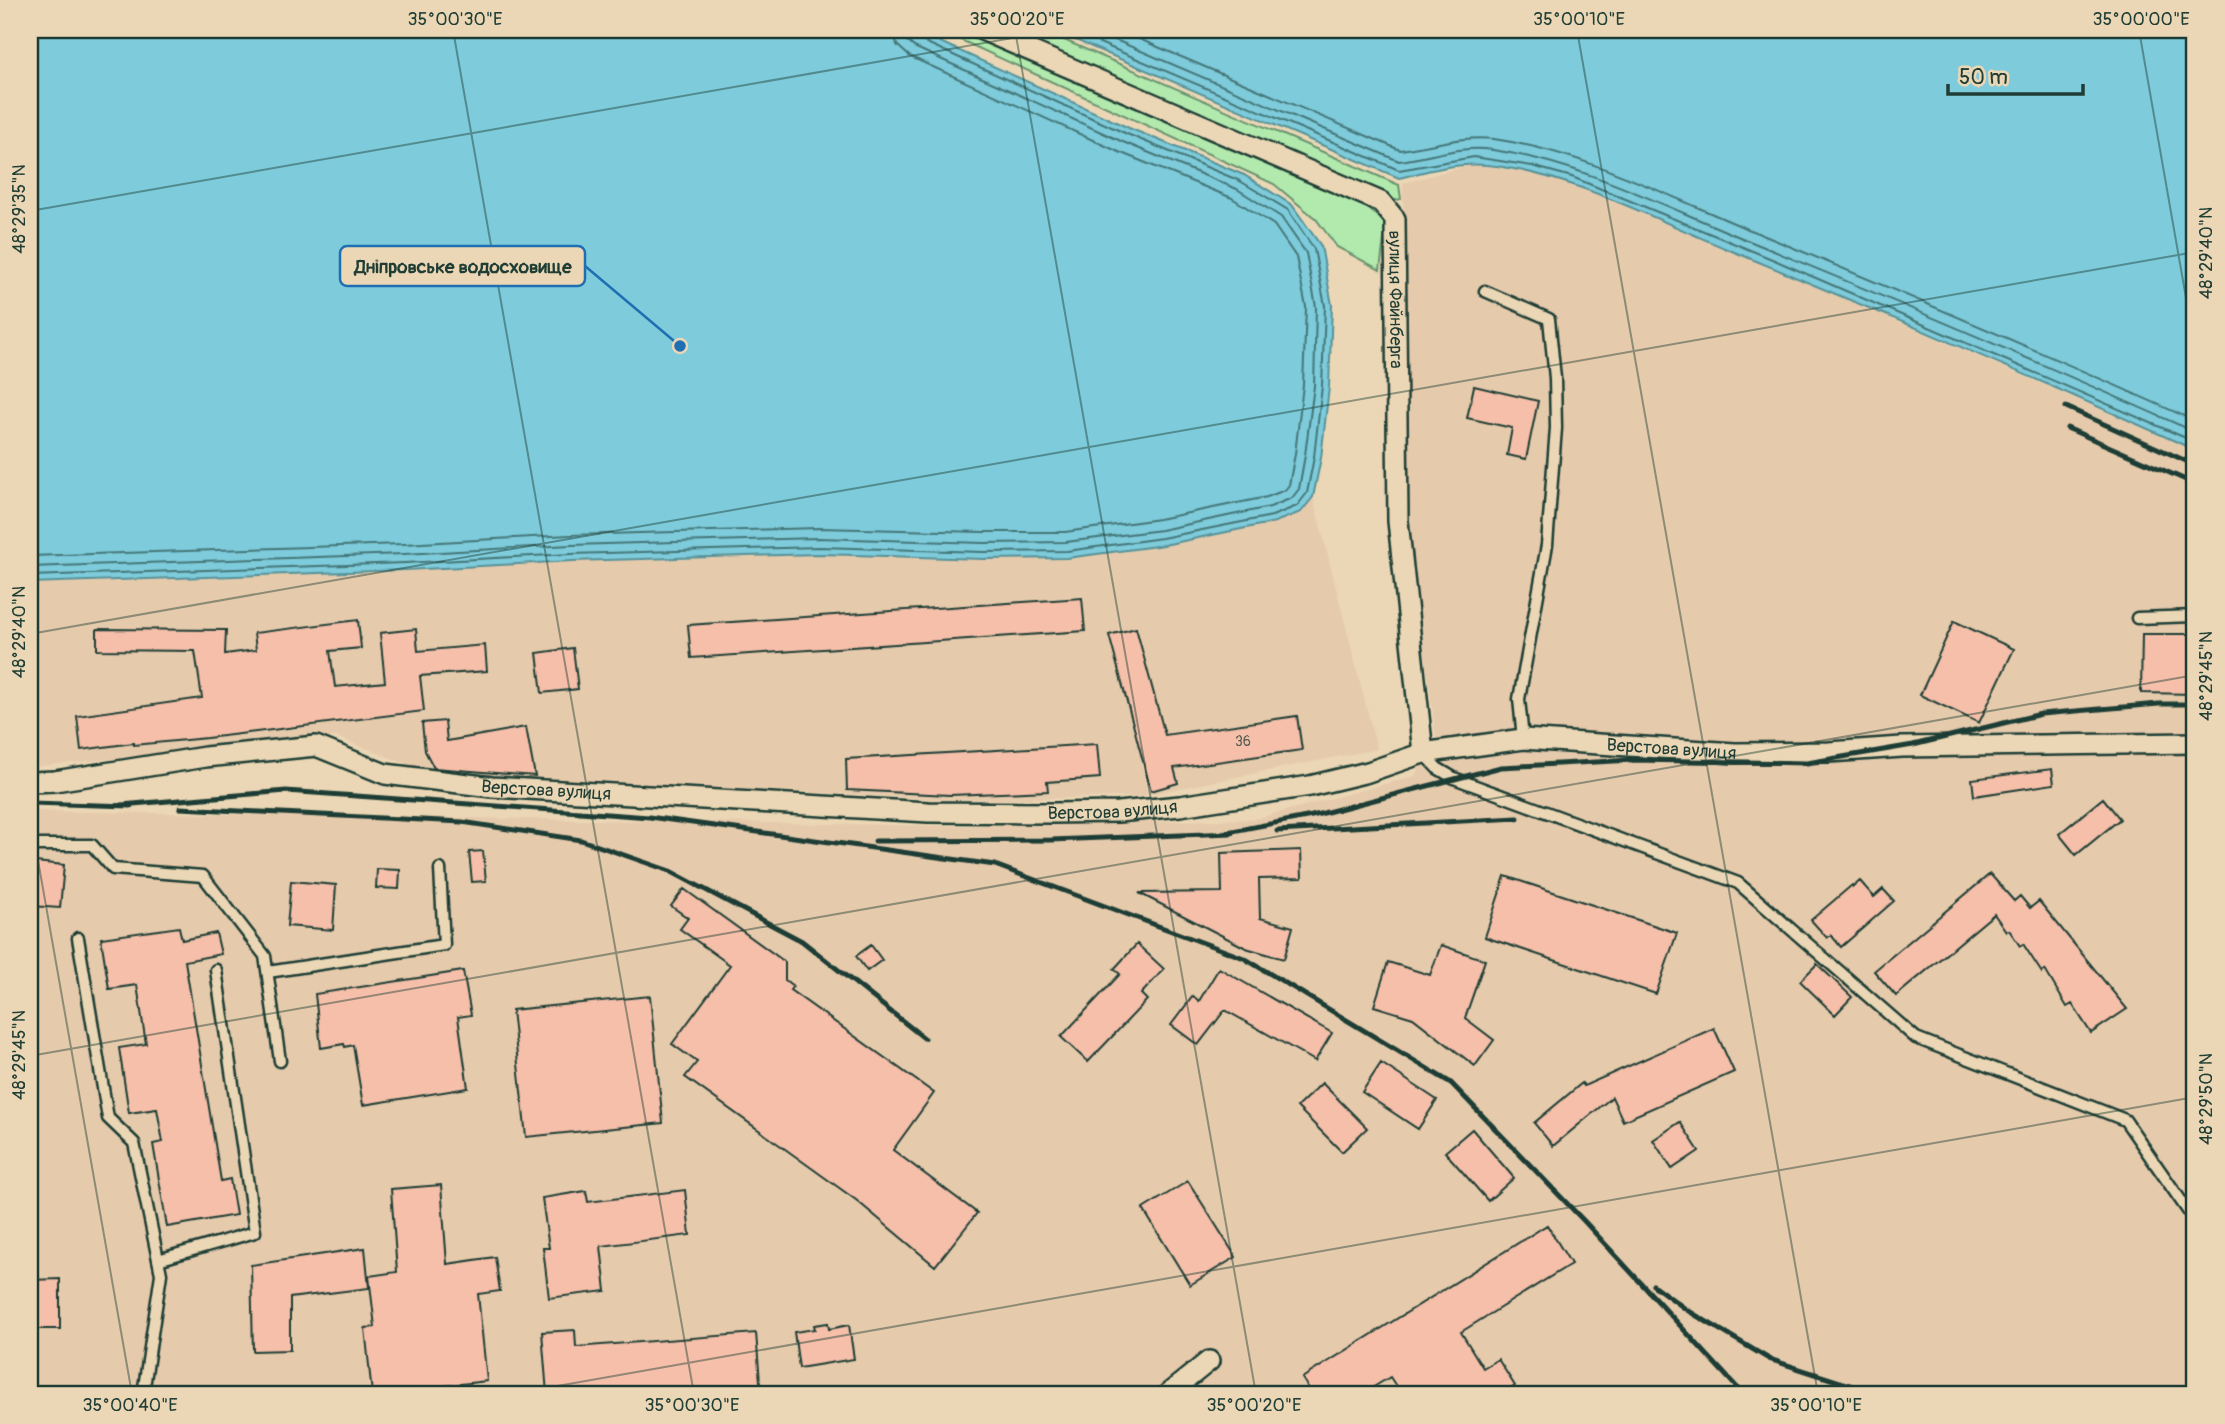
<svg xmlns="http://www.w3.org/2000/svg" width="2225" height="1424" font-family="Pangolin,sans-serif">
	<style>
		.built { fill: #e6caac }
		.green { fill: #b2e9ac; stroke: #689370; stroke-width: 2 }
		.water { fill: #7dcbdb; stroke: #579298; stroke-width: 2 }
		.lines { fill: none; stroke-linecap: round; stroke-linejoin: round }
		.shore { stroke: #457677; stroke-width: 2 }
		.building { fill: #f5bfa9; stroke: #1f3d34; stroke-width: 2 }
		.service-casing { stroke: #1f3d34; stroke-width: 15 }
		.minor-casing { stroke: #1f3d34; stroke-width: 24 }
		.service { stroke: #ebd7b5; stroke-width: 10 }
		.minor { stroke: #ebd7b5; stroke-width: 19 }
		.rail { stroke: #1f3d34; stroke-width: 5 }
		.ticks { fill: none; stroke: #1f3d34; stroke-width: 2; stroke-opacity: 0.45 }
		.labels { text-anchor: middle; stroke-width: 7; stroke-linejoin: round; paint-order: stroke }
		.number-label { font-size: 14px; fill: #545e51 }
		.street-label { font-size: 18px; fill: #1f3d34; stroke: #ebd7b5 }
		.leader { fill: none; stroke: #1f6fb2; stroke-width: 2.5 }
		.callout-dot { fill: #1f6fb2; stroke: #ebd7b5; stroke-width: 2.5 }
		.callout { fill: #ebd7b5; stroke: #1f6fb2; stroke-width: 2.5 }
		.callout-label { font-size: 19px; text-anchor: middle; font-weight: bold; fill: #1f3d34 }
		.neatline { fill: none; stroke: #1f3d34; stroke-width: 2.5 }
		.ticks-label { font-size: 18px; text-anchor: middle; fill: #1f3d34 }
	</style>
	<rect width="100%" height="100%" fill="#ebd7b5"/>
	<filter id="ink" filterUnits="userSpaceOnUse"><feTurbulence type="fractalNoise" baseFrequency=".0143" numOctaves="2"/><feDisplacementMap in="SourceGraphic" scale="14" xChannelSelector="R" yChannelSelector="G"/><feConvolveMatrix kernelMatrix="1 2 1 2 8 2 1 2 1" color-interpolation-filters="sRGB"/></filter>
	<g filter="url(#ink)">
		<path class="built" d="M1474,164l56,9 39,10 200,83 426,184v944h-2165v-583l931,15 294,-7 160,-43 21,-39 -28,-210 -5,-344z
			M1313,497l64,252 -241,48 -186,3 -522,-28 -92,-35 -306,30v-184l375,-13 167,-9 248,-7 163,5 84,-1 97,-13 111,-23 26,-10z"/>
		<path class="green" d="M939,30h27l399,176 21,17 -6,47 -43,-23 -21,-28 -42,-35z
			M982,30h59l358,155 2,14 -10,2z"/>
		<path class="water" d="M30,30h884l215,98 115,47 48,30 29,41 11,59 -3,82 -8,71 -8,39 -12,15 -26,10 -111,23 -97,13 -84,1 -163,-5 -248,7 -167,9 -375,13z
			M1052,30h1143v420c-155,-70 -311,-137 -468,-201 -75,-31 -159,-76 -240,-84 -29,-3 -60,6 -88,13z"/>
		<g class="lines">
			<path class="shore" d="M1069,30l330,140 75,-13 58,9 40,11 200,82 423,183
				M1092,30l307,131c32,-4 62,-16 94,-11 88,13 169,55 249,88 152,62 303,127 453,194
				M1118,30l282,120c32,-4 62,-15 94,-11 89,13 172,56 254,90 150,62 299,125 447,192
				M30,556l374,-12 166,-9 249,-7 164,4h82l94,-13 108,-22 18,-7 4,-5 6,-31 8,-69 3,-78 -10,-50 -22,-32 -42,-27 -113,-46 -210,-96 -12,-11 -3,-15
				M30,567l374,-13 167,-9 248,-7 164,5 83,-1 95,-12 109,-23 22,-9 7,-9 6,-34 9,-69 2,-79 -10,-54 -25,-36 -44,-28 -114,-47 -209,-95 -8,-7 -2,-10
				M30,576l375,-13 166,-9 249,-7 163,5 84,-1 95,-13 110,-22 25,-10 10,-13 7,-36 8,-71 3,-80 -11,-57 -26,-39 -48,-29 -113,-47 -209,-95 -4,-3 -1,-6"/>
		</g>
		<path class="building" d="M1474,386l64,15 -12,58 -19,-4 5,-27 -45,-10z
			M1082,598l3,33 -394,27 -3,-33z
			M358,620l3,28 -31,3 5,36 50,-5 -5,-49 36,-4 2,22 67,-6 2,26 -67,5 4,35 -217,27 -73,7v-2l-53,7 -4,-34 125,-18 -7,-47 -98,-1v-21l129,1 -1,24 31,-4 -2,-17z
			M1954,621l60,28 -35,74 -59,-28z
			M1136,628l29,107 132,-19 5,34 -128,18 4,15 -27,8 -42,-156z
			M2142,634h53v60l-54,-1z
			M573,648l5,41 -36,4 -5,-40z
			M445,721l2,20 79,-14 9,49 -101,-8 -9,-17 -3,-28z
			M1097,744l3,34 -53,4 1,9 -98,4 -103,-5 -1,-31z
			M2052,769l2,15 -80,12 -2,-17z
			M2103,798l17,21 -44,36 -17,-21z
			M1301,850l1,28 -43,1 1,39 33,9 -9,32 -38,-11 -107,-55 83,-1 -1,-39z
			M483,851l3,30 -14,1 -3,-30z
			M35,862l29,3 -4,43 -29,-2z
			M377,869l23,1 -1,19 -23,-1z
			M1990,874l24,27 6,-5 10,12 9,-7 88,108 -36,24 -19,-29 -5,3 -22,-37 -3,3 -19,-29 -3,2 -11,-16 -3,1 -12,-17 -98,82 -22,-25z
			M1505,876l172,57 -21,61 -171,-57z
			M291,881l45,4 -3,45 -46,-4z
			M1860,881l14,16 9,-8 11,12 -53,46 -10,-12 -4,3 -16,-18 41,-35 1,2z
			M684,889l101,73v18l8,6 -3,4 144,103 -41,57 84,63 -42,53 -79,-66 -171,-123 12,-15 -25,-18 58,-79 -50,-36 8,-11 -17,-12z
			M179,927l3,13 34,-7 5,21 -36,7 36,220 9,-2 6,36 -69,12 -14,-83 10,-2 -6,-33 -28,4 -10,-65 27,-4 -9,-59 -28,4 -8,-51z
			M1137,944l27,25 -23,25 6,6 -59,62 -27,-25 59,-63 -6,-5z
			M871,945l11,15 -15,11 -11,-15z
			M1441,945l44,15 -20,58 29,22 -19,26 -62,-48 -39,-12 14,-44 42,13z
			M1817,964l35,33 -17,18 -35,-34z
			M1219,968l113,65 -17,28 -90,-51 -27,35 -27,-20 22,-29 6,5z
			M463,971l8,44 -13,2 10,71 -105,17 -10,-60 -8,2 -1,-3 -23,4 -6,-54z
			M650,996l13,127 -137,14 -14,-127z
			M1714,1028l20,44 -111,49 -11,-24 -59,49 -19,-23 48,-40 2,3z
			M1381,1063l56,37 -19,29 -56,-37z
			M1322,1083l45,45 -25,24 -45,-45z
			M1680,1122l19,29 -27,18 -19,-29z
			M1472,1129l42,49 -26,23 -43,-49z
			M1188,1181l48,76 -46,28 -47,-76z
			M441,1185l6,79 48,-7 5,34 -22,3 9,87 -115,13 -7,-66 10,-1 -6,-51 28,-4 -6,-83z
			M685,1190l5,45 -89,11 5,45 -57,7 -6,-50h6l-7,-50 44,-7 2,11z
			M1547,1225l24,39 -110,68 22,36 15,-9 17,27 -13,8h-101l-11,-17 -28,17h-50l-10,-16z
			M365,1248l4,40 -79,10v52l-37,1 -2,-86z
			M60,1279v50h-30v-49z
			M828,1323l1,6 20,-4 5,34 -55,9 -5,-36 21,-3 -1,-4z
			M575,1330l1,17 180,-14 5,61h-214l-5,-62z"/>
		<g class="lines">
			<g class="service-casing">
				<path id="service" d="M1485,291l64,28 6,59 1,50 -9,117 -28,154 4,40
					M2137,618l58,-2
					M1423,753l14,15 17,10 284,105 178,155 209,82 70,101
					M30,845h62l21,24 90,7 62,80 15,105
					M78,938l30,180 26,25 27,131 -18,120
					M268,972l176,-27 -4,-76
					M158,1260l97,-28 -39,-262"/>
			</g>
			<g class="minor-casing">
				<g id="minor">
					<path id="s1" d="M982,30l399,172 14,17 3,302 25,232"/>
					<path id="s2" d="M30,782l25,-1 150,-24 111,-11 69,28 107,13 436,25 126,1 64,-1 62,-6 130,-20 58,-14 55,-19 100,-14 212,14 94,-1 73,-5 293,-4"/>
					<path d="M1168,1394l41,-33"/>
				</g>
			</g>
			<use href="#service" class="service"/>
			<use href="#minor" class="minor"/>
			<path class="rail" d="M2066,407l129,58
				M2067,428l128,56
				M30,803l101,3
				M121,805l165,-14 363,26 346,48 249,93 207,125 133,138 159,173
				M180,808l282,14 119,18 89,31 132,70 122,97
				M1277,831l241,-13
				M1222,833l90,-17 189,-49 132,-7 174,3 106,-18 128,-31 118,-10h36
				M875,841l176,-1 181,-7
				M1653,1285l34,25 82,49 108,35"/>
		</g>
	</g>
	<path class="ticks" d="M453,30l241,1364M1015,30l241,1364M1577,30l241,1364M2139,30l56,319M30,211l1028,-181M30,634l2165,-382M30,815l102,579M30,1056l2165,-381M512,1394l1683,-297"/>
	<g class="labels">
		<g class="number-label">
			<text x="1243" y="746">36</text>
		</g>
		<g class="street-label">
			<text dy="6" stroke="none"><textPath href="#s1" startOffset="537">вулиця Файнберга</textPath></text>
			<text dy="6" stroke="none"><textPath href="#s2" startOffset="1659">Верстова вулиця</textPath></text>
			<text dy="6" stroke="none"><textPath href="#s2" startOffset="525">Верстова вулиця</textPath></text>
			<text dy="6" stroke="none"><textPath href="#s2" startOffset="1092">Верстова вулиця</textPath></text>
		</g>
	</g>
	<path class="leader" d="M680 346L585 266"/>
	<circle class="callout-dot" cx="680" cy="346" r="7"/>
	<rect class="callout" x="340" y="246" width="245" height="40" rx="7"/>
	<g class="callout-label">
		<text x="463" y="273">Дніпровське водосховище</text>
	</g>
	<rect width="2225" height="1424" fill="none" stroke="#ebd7b5" stroke-width="77"/>
	<path d="M1948 84v10h135v-10" fill="none" stroke="#1f3d34" stroke-width="3.5"/>
	<text x="1959" y="84" font-size="21" fill="#1f3d34" stroke="#ebd7b5" stroke-width="5" paint-order="stroke">50 m</text>
	<rect x="38" y="38" width="2148" height="1348" class="neatline"/>
	<g class="ticks-label">
		<text x="455" y="25">35°00'30"E</text>
		<text x="1017" y="25">35°00'20"E</text>
		<text x="1579" y="25">35°00'10"E</text>
		<text x="2141" y="25">35°00'00"E</text>
		<text transform="translate(19 209) rotate(-90)" y="6">48°29'35"N</text>
		<text transform="translate(2206 253) rotate(-90)" y="6">48°29'40"N</text>
		<text transform="translate(19 632) rotate(-90)" y="6">48°29'40"N</text>
		<text transform="translate(2206 676) rotate(-90)" y="6">48°29'45"N</text>
		<text transform="translate(19 1055) rotate(-90)" y="6">48°29'45"N</text>
		<text transform="translate(2206 1099) rotate(-90)" y="6">48°29'50"N</text>
		<text x="130" y="1411">35°00'40"E</text>
		<text x="692" y="1411">35°00'30"E</text>
		<text x="1254" y="1411">35°00'20"E</text>
		<text x="1816" y="1411">35°00'10"E</text>
	</g>
</svg>
